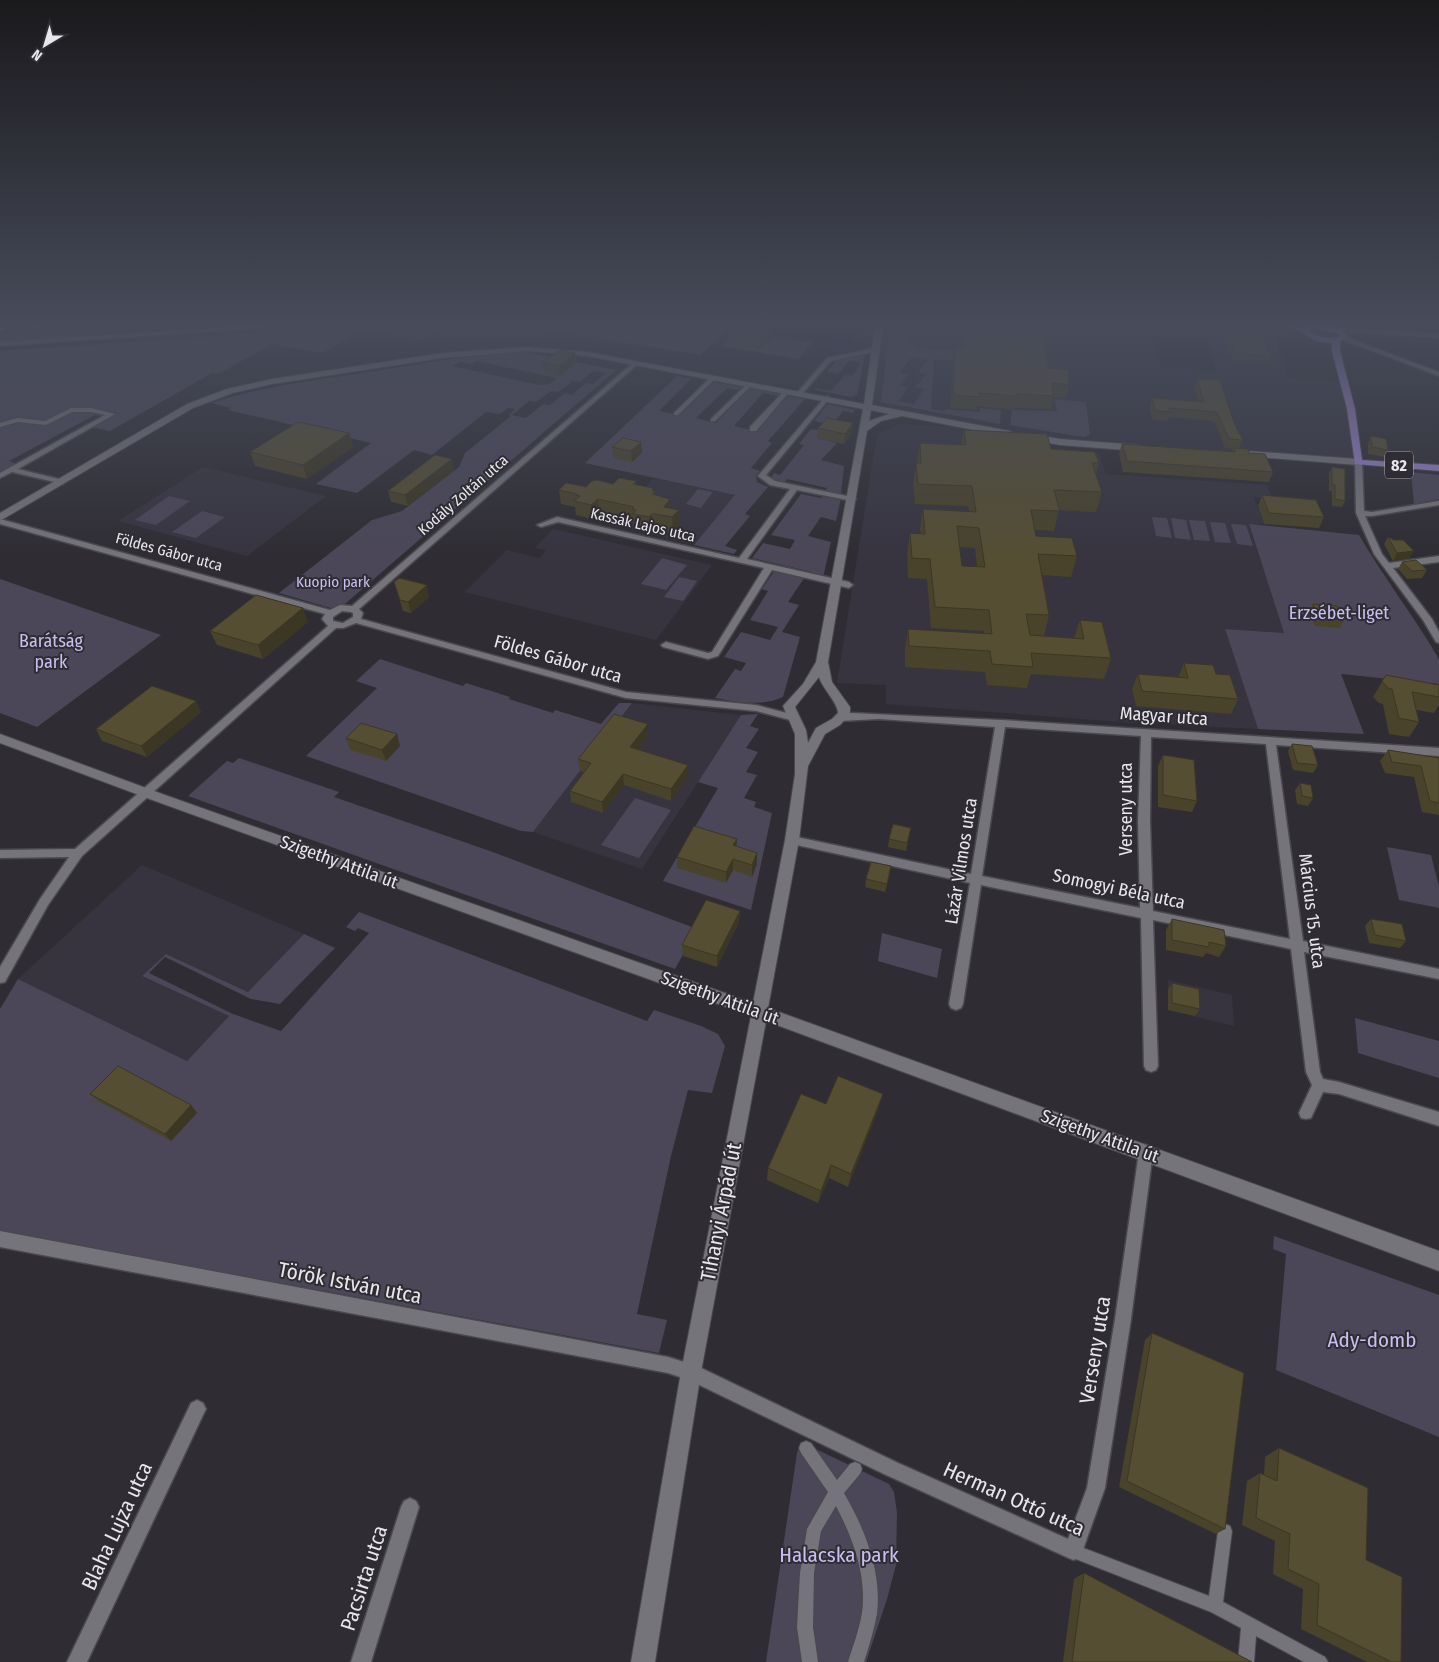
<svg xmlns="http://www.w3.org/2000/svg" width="1439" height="1662" font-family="'Fira Sans Condensed',sans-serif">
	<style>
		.built { fill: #373440 }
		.green { fill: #4b4758; fill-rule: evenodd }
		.water { fill: #1d172d }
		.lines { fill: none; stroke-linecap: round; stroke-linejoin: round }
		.pedestrian-casing { stroke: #49484d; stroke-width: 2 }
		.minor-casing { stroke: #49484d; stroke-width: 3 }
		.tertiary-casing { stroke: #49484d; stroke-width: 2 }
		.primary-casing { stroke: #49484d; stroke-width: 2 }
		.pedestrian { fill: #76747b; fill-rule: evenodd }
		.minor { fill: #76747b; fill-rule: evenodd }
		.tertiary { fill: #76747b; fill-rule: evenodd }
		.primary { fill: #9781c8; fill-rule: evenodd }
		.rail { stroke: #cfcdd2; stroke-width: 2; stroke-dasharray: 5.5 5.5; stroke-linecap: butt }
		.wall { fill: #49432c; fill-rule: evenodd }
		.shaded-wall { fill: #3c3724 }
		.building { fill: #554e33; stroke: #3c3724; fill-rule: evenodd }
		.labels { text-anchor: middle; stroke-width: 4; stroke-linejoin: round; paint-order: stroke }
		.far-street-label { font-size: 15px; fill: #e8e7eb; stroke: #2f2d33 }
		.far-park-label { font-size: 15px; fill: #cbbff2; stroke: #2f2d33 }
		.shield { fill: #2f2d33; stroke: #b0afb4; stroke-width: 1 }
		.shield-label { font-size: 16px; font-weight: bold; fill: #e8e7eb }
		.park-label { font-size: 18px; fill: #cbbff2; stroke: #2f2d33 }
		.street-label { font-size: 18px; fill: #e8e7eb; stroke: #2f2d33 }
		.near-street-label { font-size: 21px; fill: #e8e7eb; stroke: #2f2d33 }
		.near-park-label { font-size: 21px; fill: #cbbff2; stroke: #2f2d33 }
	</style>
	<rect width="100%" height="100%" fill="#2f2d33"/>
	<path class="built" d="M16,326h72l-88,5v-4z
		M879,326h270l11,41 57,4 -16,-45h238v12l-71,-4 -24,1 -1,-2 -28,-7 -9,6 -33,-1 15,46 58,7 12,78 -298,-20 -192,-36z
		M899,424l54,3 26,8 44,10 76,9 7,20 161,11 5,13 -18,-1 10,27 -15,1 35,108 -59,-4 33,100 -137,-7 -235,-18v-19l-49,-2 40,-249z
		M203,467l123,29 -79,60 -129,-35z
		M654,478l82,17 -42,50 -85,-21z
		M553,529l159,36 -56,75 -191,-48 42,-42 32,8 7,-8 -11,-2z
		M632,703l109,12 -99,154 -109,-37z
		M142,865l162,69 -55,58 -83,-38 -24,22 87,40 -42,45 -169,-82z
		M1168,980l64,15 2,31 -66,-16z"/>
	<path class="green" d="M89,326h83l-5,3 -49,2 -36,6 -82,5v-11z
		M307,326h137l-23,13 -58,-10 -40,24 -51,-9 -54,30 -6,-1 -102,58 -20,-4 14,-10 -9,-2 -86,46 11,4 -20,11v-125l222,-15z
		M523,326h194l12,2 -29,27z
		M890,326h22l-4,18 7,1 -1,3 40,3 -2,9 -18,-1 -3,50 14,2v-2l35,3v-4l21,2 -1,14 -119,-22zM912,357l16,3 -10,12 8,3 -11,12 9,2 -10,15 -16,-3 10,-13 -9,-3 10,-10 -10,-3z
		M772,337l40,6 -14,16 -75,-13 5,-5 33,7z
		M520,351l96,19 -270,233 -12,6 -55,-16 93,-73 30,-9 57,-44 6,-14 46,-37 -2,-1 6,-6 -7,-1 -8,6 -14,-2 -54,43 -18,-5 -57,43 -41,-9 55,-41 -143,-33 3,-2 -20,-5c45,-15 92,-21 138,-28 57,-9 114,-19 171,-24zM476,361l81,17 -7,6 -11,1 -87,-19 7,-4 13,2zM593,371l13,2 -13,11 -7,-1 -14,12 -7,-2 -15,12 -7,-1 -17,14 -14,-3 17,-14 7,1 15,-11 7,1 15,-11 7,1z
		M859,353l6,1 -8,41 -6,2 -35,-7 -1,-2 16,3 14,-16 7,1 9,-13 -12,-2 -11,13 -11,-2 11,-13z
		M677,376l14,3 -32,32 21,4 34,-33 27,5 -3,3 -11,-2 -31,30 20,5 33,-35 32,6 -2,2 -16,-3 -29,33 22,5 32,-35 17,3 -37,42 4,2 -21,25 9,3 -4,4 1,7 11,5 -23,27 5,2 -25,30 12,4 -3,4 -40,-9 41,-50 -150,-32z
		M1054,399l32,3 4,32 -5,3 -9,-1 -66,-11 2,-15 45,1z
		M828,404l27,6 -2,3 -10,-2 -11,14 13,3 5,-6h3l-3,11 -33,5 20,5 -16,17 23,6 -3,28 -16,-3 2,-3 -40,-9 -3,5 -14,-5 4,-6 6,2 24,-30 -5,-1 12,-15 7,1 6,-7 -10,-2z
		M1411,472l28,3v24l-25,5z
		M698,489l15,3 -12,16 -15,-4z
		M801,494l20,4 2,-3 18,3 -5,23 -15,-4 -13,19 23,6 -8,36 -12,-3 1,-3 -60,-14 11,-15 27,6 5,-9 -24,-5z
		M169,496l21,5 -34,24 -21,-5z
		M202,511l23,6 -29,21 -24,-6z
		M1152,517l15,1 5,20 -16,-2z
		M1171,518l15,2 5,20 -16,-2z
		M1189,520l16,1 5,20 -16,-1z
		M1210,522l15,1 6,20 -16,-1z
		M1231,524l15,1 7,21 -16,-2z
		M1249,524l110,11c24,41 53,79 77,119l3,6v24l-98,-10 23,60 -106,-5 -33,-100 59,4z
		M662,558l25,7 -21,25 -25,-6z
		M775,570l30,7 -17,25 11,3 -17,27 18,5 -17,60c-20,10 -47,5 -68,1l20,-29 6,2 5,-8 -22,-6 17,-25 29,8 8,-13 -28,-7 18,-29 -6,-2z
		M679,577l18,4 -14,20 -19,-4z
		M0,579l161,56 -124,92 -37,-14z
		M380,659l83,27 3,-3 44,14 -1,2 44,14 2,-3 46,14 18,-21h13l-99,129 -12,-1 -215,-75 71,-68 -21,-7z
		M758,714l-8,12 9,3 -13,19 12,4 -12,20 11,3 -13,23 12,4 -2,5 18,6 -21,97 -88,-29 55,-93 -20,-6 43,-67z
		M239,758l100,34 -5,5 156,54 207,78 -22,40 -487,-173 39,-35 6,2z
		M635,798l36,12 -32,48 -38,-13z
		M1387,847l44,8 8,32v21l-40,-8z
		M359,912l288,109 7,-11 47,16 17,8 7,12 -13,47 -24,-3 -17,66 -34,158 30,6 -8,33 -659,-122v-222l18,-30 169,82 42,-45 -87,-40 24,-22 82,38 56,-58 31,14 -55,56 -29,-5 -86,-42 -16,16 84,41 48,17 88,-98 -11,-5 -3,3 -9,-4z
		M882,933l60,16 -5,29 -59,-17z
		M1355,1018l84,23v37l-81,-25z
		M1274,1236l165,59v142l-163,-67 10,-116 -13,-5z
		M801,1442l88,42 5,8 3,21 -1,52 -9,34 -21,63h-100l31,-209z"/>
	<path class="water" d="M719,326h138l-3,17 -9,3z"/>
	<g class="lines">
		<g class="pedestrian-casing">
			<path id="pedestrian" d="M806,1441l5,2 26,37 13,-16 5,-2 5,2 2,5 -2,5 -16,19c21,36 38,79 33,121 -3,16 -8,32 -13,48h-16c5,-16 11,-32 14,-49 5,-38 -9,-74 -26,-107l-15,25 -7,42 -1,54 5,35h-16l-5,-35 3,-54 7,-44 21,-37 -27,-39 -2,-5 2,-5z
				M1225,1524l5,2 2,5 -9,71 102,55 3,5h-24l-48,-26 -2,26h-16l3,-34 -30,-16 -143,-56 -2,-5 2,-5 5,-2 136,52 9,-65 2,-5z"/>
		</g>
		<g class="minor-casing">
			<path id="minor" d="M1341,337h4l94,35v4l-98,-37z
				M875,348l3,2 -1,1 -46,10 -29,33 -5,-1 30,-35z
				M634,362l5,1 -280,246 4,4 -2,6 265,73 130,13 42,11 1,2 -1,2 -4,1 -38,-10 -130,-13 -270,-75 -13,5h-7l-254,228 -34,49 -43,77 -5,1v-16l40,-68 29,-42 -69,1v-8l75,-1 253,-223 -6,-7 3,-5 -325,-90v-5l330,91 10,-5 12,1zM342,611l9,1 2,1v4l-10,6 -10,-2v-4z
				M712,376l5,1 -39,38h-4v-2z
				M748,383l5,1 -38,37h-4v-2z
				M785,390l5,1 -34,40h-6v-4z
				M827,396l2,1v2l-63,76 9,6 77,16 4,2 -4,2 -55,-11 -50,69 102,23 4,3 -4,3 -77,-18 -54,86 -10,3 -45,-12 -2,-2 5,-3 42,11 4,-1 52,-84 -206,-46 -17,5 -4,-2 20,-8 182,41 51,-69 -20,-4 -12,-9 67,-79z
				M71,408h20l24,6 -97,55 45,11v4l-51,-12 -12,6v-5l105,-58 -14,-3h-19l-26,13 -28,-3 -18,5v-4l18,-5 27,3z
				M1355,460l7,2 2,49 8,1 67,-11v4l-67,11h-7l17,38 7,9 50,-7v6l-46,6 39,51 7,13v11l-3,-1 -13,-22 -49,-66 -18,-41z
				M852,713l149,7 438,28v8l-163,-11 27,196 136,28v10l-135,-27 16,120 3,7 16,3 100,30v14l-100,-32 -16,-2 -12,26 -5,1 -5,-1 -2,-5 13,-28 -6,-13 -15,-123 -138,-29 5,146 -2,4 -5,2 -5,-2 -2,-4 -3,-148 -160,-33 -18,119 -2,4 -5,2 -5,-2 -2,-4 21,-121 -178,-39 -6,-4 6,-4 179,38 24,-147 -116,-8 -39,2 -5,-3 1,-2zM1005,727l136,9 -3,85 2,87 -158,-32zM1151,737l115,7 24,195 -137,-28 -3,-90z
				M1146,1145l5,2 2,5 -22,167 -26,169 -25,70 -7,2 -189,-86 -195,-94 -21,-7 -668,-126v-16l668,126 29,9 199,96 172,77 19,-51 28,-169 24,-167 2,-5z
				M197,1400l6,3 3,6 -3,6 -116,247h-20l124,-259z
				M410,1498l6,3 3,6 -48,155h-20l50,-155 3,-6z"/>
		</g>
		<g class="tertiary-casing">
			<path id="tertiary" d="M238,326h34l-4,2 -268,18v-4z
				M875,326h8l-11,79 138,26 4,3 -4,3 -108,-21 -21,5 -14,10 -39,231 4,20 18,25v7l-10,11 -15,9 -17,32 -9,74 -31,168 671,243v20l-673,-250 -65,351 -46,290h-24l50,-290 70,-356 -596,-215 -155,-58v-9l165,61 588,208 32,-163 10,-66v-40l-12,-28 20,-22 13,-22 47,-253 -276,-53 -59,-5 -85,7 -171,26 -39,9 -40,15 -190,111 -3,1v-7l187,-109 40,-15 45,-10 171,-26 85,-6 59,5 277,52zM871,410l18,4 -20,7zM819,677c3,11 19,26 19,36l-6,6 -16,9 -8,15 -2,-13 -11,-23z
				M1282,326h12l16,5 -4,2z
				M1332,327l107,7v4l-104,-7h-3z
				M1031,434l29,5 79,6 4,3 -4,3 -79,-6 -32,-6 -1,-2z
				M1248,451l110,8 5,3 -5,3 -113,-9 -2,-2z"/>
		</g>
		<g class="primary-casing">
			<path id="primary" d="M1307,326h22l14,3 5,8 -8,4v10l15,58 7,51 77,5v6l-84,-7 -8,-55 -15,-58v-8c-11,0 -22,-3 -30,-11l1,-5zM1313,328l24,5 3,3c-11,4 -21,1 -30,-5z"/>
		</g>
		<use href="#pedestrian" class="pedestrian"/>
		<use href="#minor" class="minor"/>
		<use href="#tertiary" class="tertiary"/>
		<use href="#primary" class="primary"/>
		<path class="rail" d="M0,329l56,-3"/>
	</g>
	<path class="wall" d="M966,326h98l-3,13 -15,-1 1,8 -1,7 3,15 20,17 -3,13 -12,-1 -3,12 -37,-1v2l-37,-4 -1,4 -26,-2 3,-48 2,-12h8z
		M1225,328l46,28 -2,6 -36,-2 -11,-26z
		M771,329v9l-10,10 -33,-6v-10z
		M575,353l1,10 -16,13 -16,-3 -2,-10z
		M1197,379l37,44 9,17 -4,8 10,5 24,19 -4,10 -146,-10 -4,-18 3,-10 110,7 1,-2 -8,-1 -10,-25 -4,-2 -43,-4 -1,4 -14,-1 -4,-13 3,-9 46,3 -4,-14z
		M853,423l-1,11 -8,10 -27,-6 1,-10z
		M964,430l87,19 48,14 -3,10 6,19 -6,20 -37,-2 -5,21 -19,-1 1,6 41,20 -6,21 -29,-2 7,40 -5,21 30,2 6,-18 31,38 -7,21 -73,-5 -4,14 -40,-3 -2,-13 -80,-5v-17l3,-21 76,5v-3l-53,-3 -4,-49 -19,-1 -1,-25 3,-20 11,1 -1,-5 3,-20 46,2 -1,-5 -53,-2 -2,-21 7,-40 41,2zM960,547l15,1 2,18h-15z
		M349,433l4,14 -46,32 -52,-13 -5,-14z
		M1371,436l17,14 -3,7 -17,-3v-11z
		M641,442l1,11 -10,9 -19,-4 -1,-11z
		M452,459l2,11 -46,36 -17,-4 -3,-11z
		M1332,467l13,34 -3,6 -10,-1v-15h-3v-18z
		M636,481v4l17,3v2l2,1v4l15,4v9l9,2v14l-6,8 -16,-4h-4l-3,4 -16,-4 -1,-7 -34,-8 -6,6 -17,-4 -1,-8 -14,-3 -2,-14z
		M1262,495l62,22 -5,11 -55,-4 -6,-18z
		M1388,537l22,21 -17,3 -9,-17z
		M1402,562l25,8 -5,8 -15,1 -9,-10z
		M394,582l35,15 -18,16 -8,-2z
		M1313,604l31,16 -4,8 -25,-2 -6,-15z
		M308,622l-45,37 -46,-14 -7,-14z
		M1184,663l32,11 22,25 -7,15 -95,-8 -4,-17 6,-15 40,3z
		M1386,675l53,10v20l-5,8 -17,-3 2,12 -10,15 -20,-3 -6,-30 -4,-1 -6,-6z
		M196,701l5,11 -54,45 -45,-16 -6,-12z
		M397,734l3,12 -14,15 -36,-11 -4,-12z
		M648,736l-10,13 50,16v11l-17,25 -47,-16 -21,28 -32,-11 -1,-11 14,-19 -4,-1 -2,-12z
		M1292,744l26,21 -5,8 -20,-3 -5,-19z
		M1388,750l51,8v57l-17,-3 -8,-35 -29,-4 -5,-12z
		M1163,755l34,46 -5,11 -34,-5v-41z
		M1300,783l13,15 -5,8 -11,-2 -2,-14z
		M911,828l-5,23 -18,-4 1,-8z
		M737,839l-1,7 21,18 -5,13 -19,-7 -7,13 -49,-15v-11z
		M890,874l-5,18 -20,-5 1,-8z
		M740,911l-1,11 -22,45 -34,-11 -1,-11z
		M1172,919l54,27 -7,11 -13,-4 -3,4 -37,-7v-20z
		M1371,919l35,22 -6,7 -31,-5 -4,-17z
		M1172,983l28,26 -5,7 -27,-6v-20z
		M90,1094l101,11 6,8 -26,28 -73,-40z
		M826,1104l53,3 -31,80 -19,-9 -11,25 -51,-23 1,-12z
		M1152,1333l73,196 -9,5 -97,-47 26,-147z
		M1279,1448l87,112 35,102h-34l-66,-33 2,-40 -30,-15 2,-33 -33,-16 5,-44 13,-8 4,2 1,-18z
		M1084,1573l168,89h-189l11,-83z"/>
	<path class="shaded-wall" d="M771,329v9l-10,10v-10z
		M575,353l1,10 -16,13 -1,-10z
		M853,423l-1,11 -8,10 1,-10z
		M349,433l4,14 -46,32 -4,-14z
		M641,442l1,11 -10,9 -1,-11z
		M452,459l2,11 -46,36 -3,-11z
		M598,499l1,14 -6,6 -2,-14z
		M670,499l1,15 -7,-7z
		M679,510v14l-6,8 -1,-15z
		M652,514l1,14 -3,4 -1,-15z
		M1414,551l-4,7 -17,3 4,-8z
		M427,585l2,12 -18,16 -3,-11z
		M303,608l5,14 -45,37 -5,-14z
		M196,701l5,11 -54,45 -6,-11z
		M648,724v12l-17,22 -1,-11z
		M397,734l3,12 -14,15 -4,-11z
		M688,765v11l-17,25v-12z
		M623,774l1,11 -21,28 -1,-11z
		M737,839l-1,12 -3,-6z
		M757,853v11l-5,13v-12z
		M733,859v11l-7,13v-11z
		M740,911l-1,11 -22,45v-11z
		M883,1094l-4,13 -31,80 3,-13z
		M191,1105l6,8 -26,28 -6,-7z
		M831,1165l-2,13 -11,25 3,-12z"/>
	<path class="building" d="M735,326h20l16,3 -10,9 -33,-6z
		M966,326h78l3,20h-3l5,22 19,2 1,15 -17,-2 2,13 -38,-2 1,2 -38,-3v4l-26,-2 2,-47h9z
		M1225,328l35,2 11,26 -36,-3z
		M559,350l16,3 -16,13 -17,-3z
		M1197,379l23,1 14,43 9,17 -14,-1 -11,-25 -3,-2 -46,-4 1,4 -15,-1 -3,-13 52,4z
		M827,418l26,5 -8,11 -27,-6z
		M298,422l51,11 -46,32 -53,-13z
		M964,430l83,4 4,15 44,3 4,11h-7l10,29 -48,-2 6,21 -29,-1 5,26 36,2 5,18 -39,-2 11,61 -23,-1 4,21 54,4 -4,-19 22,2 9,36 -80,-5 2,14 -41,-3 -2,-13 -81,-5 -1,-17 84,5 -3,-24 -54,-3 -5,-48 -18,-1 -2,-25 15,1 -2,-25 53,3 -4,-26 -54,-2 -2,-21h5l-1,-20 46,2zM957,526l22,2 6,39 -23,-1z
		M1371,436l15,3 2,11 -16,-3z
		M623,438l18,4 -10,9 -19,-4z
		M1122,444l113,8 -1,-4 14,1 1,4 16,1 8,18 -146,-11z
		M435,455l17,4 -47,36 -17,-4z
		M1332,467l13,2v32l-10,-2v-14l-3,-1z
		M619,478l17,3 -3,3 20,4 -1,2 3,1 -3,3 18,5 -6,8 15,3 -7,7 -16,-3h-4l-3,3 -16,-3 3,-4 -4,-1 2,-2 -36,-8 -7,6 -17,-4 6,-5 -4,-1 1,-1 -18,-4 7,-7 20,4 6,-6 5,-1 16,4z
		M1262,495l54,5 8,17 -55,-4z
		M1388,537l6,3h9l11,11 -17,2z
		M1416,560l11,10 -15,1 -10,-9z
		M399,578l28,7 -19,17 -8,-2 -6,-18z
		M256,595l47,13 -45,37 -48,-14z
		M1313,604l24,2 7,14 -25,-2z
		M1184,663l29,2 3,9 14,1 8,24 -96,-8 -4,-17 50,4z
		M1386,675l53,10v12l-27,-5 7,30 -20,-4 -7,-29 -4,-1 -6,-7z
		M152,686l44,15 -55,45 -45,-17z
		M614,714l34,10 -18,23 58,18 -17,24 -48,-15 -21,28 -32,-11 21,-28 -13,-4z
		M361,723l36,11 -15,16 -36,-12z
		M1292,744l20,2 6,19 -21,-2z
		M1388,750l51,8v45l-9,-2 -9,-35 -29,-4z
		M1163,755l31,5 3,41 -34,-6z
		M1300,783l11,2 2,13 -11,-2z
		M893,824l18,4 -4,15 -18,-4z
		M694,826l43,13 -4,6 24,8 -5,12 -19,-6 -7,13 -49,-15z
		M871,862l20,4 -4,18 -21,-5z
		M706,900l34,11 -23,45 -35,-11z
		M1172,919l52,11 2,16 -17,-4v5l-37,-7z
		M1371,919l31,5 4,17 -31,-6z
		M1172,983l27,6 1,20 -28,-6z
		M118,1066l73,39 -26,29 -75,-40z
		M838,1076l45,18 -32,80 -20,-9 -10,26 -53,-23 33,-74 25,10z
		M1152,1333l92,40 -19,156 -98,-48z
		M1279,1448l89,40 -2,72 36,17 -1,85h-9l-75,-37 2,-41 -31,-15 2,-35 -34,-16 4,-45 17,8z
		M1084,1573l168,89h-180z"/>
	<linearGradient id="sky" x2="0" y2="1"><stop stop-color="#1a191c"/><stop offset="0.58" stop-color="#474c5b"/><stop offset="1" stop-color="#474c5b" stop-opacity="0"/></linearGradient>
	<rect width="1439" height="558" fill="url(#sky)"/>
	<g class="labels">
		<g class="far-street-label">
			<text transform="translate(463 495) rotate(-41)" y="5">Kodály Zoltán utca</text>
			<text transform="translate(643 525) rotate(13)" y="5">Kassák Lajos utca</text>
			<text transform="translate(169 552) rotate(15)" y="5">Földes Gábor utca</text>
		</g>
		<g class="far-park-label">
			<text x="333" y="587">Kuopio park</text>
		</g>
		<rect class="shield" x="1385" y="451.5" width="28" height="27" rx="4"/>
		<g class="shield-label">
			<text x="1399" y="471">82</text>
		</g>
		<g class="park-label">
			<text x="1339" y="619">Erzsébet-liget</text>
			<text x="51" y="647">Barátság<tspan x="51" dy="21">park</tspan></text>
		</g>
		<g class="street-label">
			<text transform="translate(558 659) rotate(16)" y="6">Földes Gábor utca</text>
			<text transform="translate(1164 716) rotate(4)" y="6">Magyar utca</text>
			<text transform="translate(1126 809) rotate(-90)" y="6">Verseny utca</text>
			<text transform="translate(961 861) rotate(-81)" y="6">Lázár Vilmos utca</text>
			<text transform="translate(339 862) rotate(20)" y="6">Szigethy Attila út</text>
			<text transform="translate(1119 889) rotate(12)" y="6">Somogyi Béla utca</text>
			<text transform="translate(1312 911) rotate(83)" y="6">Március 15. utca</text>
			<text transform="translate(720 998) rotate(20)" y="6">Szigethy Attila út</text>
			<text transform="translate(1100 1136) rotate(20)" y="6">Szigethy Attila út</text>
		</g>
		<g class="near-street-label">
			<text transform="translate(721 1212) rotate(-79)" y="7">Tihanyi Árpád út</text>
			<text transform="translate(350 1283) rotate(11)" y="7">Török István utca</text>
			<text transform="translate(1095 1350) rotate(-81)" y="7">Verseny utca</text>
			<text transform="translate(1014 1499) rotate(24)" y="7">Herman Ottó utca</text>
			<text transform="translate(117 1526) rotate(-65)" y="7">Blaha Lujza utca</text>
			<text transform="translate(364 1578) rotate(-72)" y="7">Pacsirta utca</text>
		</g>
		<g class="near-park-label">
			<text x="1372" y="1347">Ady-domb</text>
			<text x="839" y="1562">Halacska park</text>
		</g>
	</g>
	<g transform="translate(45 45) rotate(218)" stroke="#2f2d33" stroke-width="4" paint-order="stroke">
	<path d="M0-4L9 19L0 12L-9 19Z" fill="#e8e7eb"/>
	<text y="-8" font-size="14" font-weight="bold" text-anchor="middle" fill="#e8e7eb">N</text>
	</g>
</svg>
